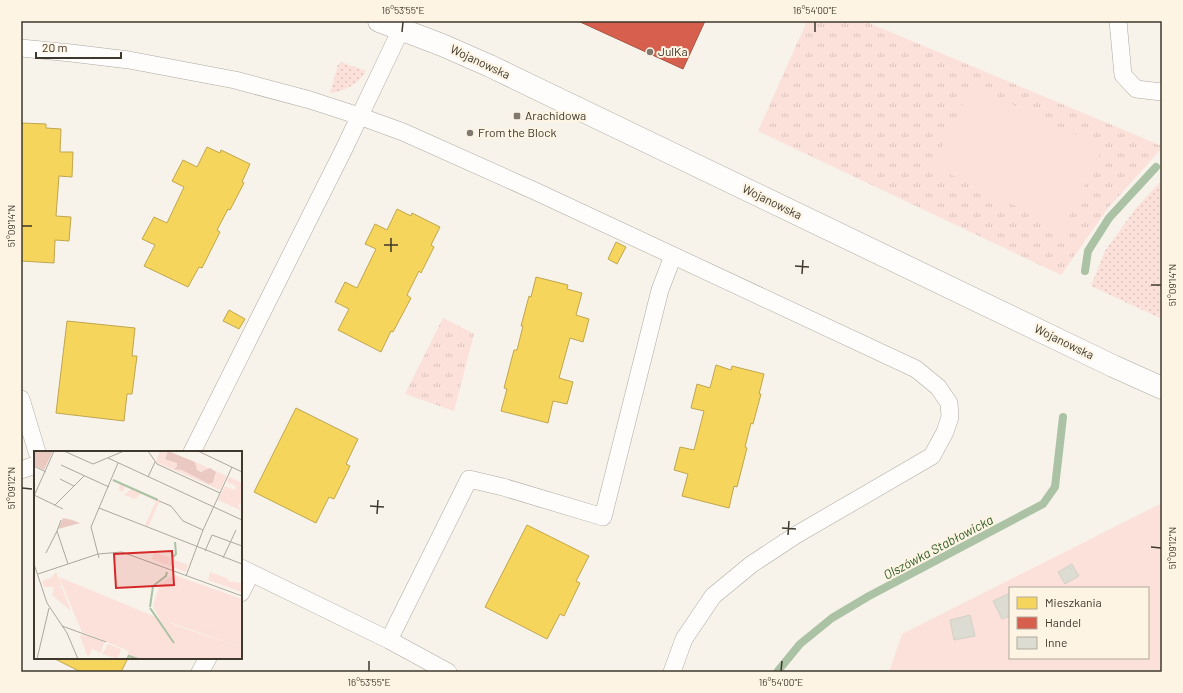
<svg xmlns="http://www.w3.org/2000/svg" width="1183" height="693" font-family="Barlow,sans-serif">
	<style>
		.grass { fill: url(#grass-dots) }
		.park { fill: url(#park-tufts) }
		.garden { fill: #fbe1da; fill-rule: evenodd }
		.homes { fill: #f6d55c; stroke: #bfa64e }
		.shops { fill: #d6604d; stroke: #a85443 }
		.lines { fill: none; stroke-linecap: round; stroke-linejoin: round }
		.stream { stroke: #acc2a4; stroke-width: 8 }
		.building { fill: #dddcd2; stroke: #d3d1c7 }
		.lane-casing { stroke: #aea9a1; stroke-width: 18 }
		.street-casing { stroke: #aea9a1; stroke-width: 23 }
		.lane { stroke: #fefdfc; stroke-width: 17 }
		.street { stroke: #fefdfc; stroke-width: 22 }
		.ticks { fill: none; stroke: #3e382d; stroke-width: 1.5 }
		.poi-dot { fill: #7f796f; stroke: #fdf4e4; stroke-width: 1.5 }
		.labels { text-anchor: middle; stroke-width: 4; stroke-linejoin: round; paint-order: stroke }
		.poi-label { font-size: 12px; fill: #3e382d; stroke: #fdf4e4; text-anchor: start }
		.street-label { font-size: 12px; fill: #3e382d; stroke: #fdf4e4 }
		.water-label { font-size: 13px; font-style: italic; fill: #305c27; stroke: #fdf4e4 }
		.inset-river { fill: none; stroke: #acc2a4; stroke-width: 2 }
		.inset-road { fill: none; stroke: #ada89e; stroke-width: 1 }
		.view { fill: #d62828; fill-opacity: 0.15; stroke: #d62828; stroke-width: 2 }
		.inset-edge { fill: none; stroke: #3e382d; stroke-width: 2 }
		.neatline { fill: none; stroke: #3e382d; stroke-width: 1.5 }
		.ticks-label { font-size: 10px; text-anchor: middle; fill: #3e382d }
	</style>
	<defs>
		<pattern id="grass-dots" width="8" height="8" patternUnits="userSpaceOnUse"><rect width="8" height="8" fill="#fbe1da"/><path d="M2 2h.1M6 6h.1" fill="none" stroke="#d8c2bb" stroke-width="1.8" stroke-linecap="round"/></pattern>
		<pattern id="park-tufts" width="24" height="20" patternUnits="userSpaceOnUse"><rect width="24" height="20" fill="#fbe1da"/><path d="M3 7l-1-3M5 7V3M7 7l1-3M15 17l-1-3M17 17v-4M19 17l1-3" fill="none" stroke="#d8c2bb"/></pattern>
	</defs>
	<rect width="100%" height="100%" fill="#f7f3ea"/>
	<path class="grass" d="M341,62l25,9c-7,13 -23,21 -36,22l8,-28z
		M1162,180v139l-71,-33 14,-35 31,-43z"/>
	<path class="park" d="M807,21h57l298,125v2l-54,60 -47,67 -303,-144z
		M443,318l31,16 -20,77 -49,-17z"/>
	<path class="garden" d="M972,85l131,63 -40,81 -130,-63z
		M1162,503v169h-273l13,-38zM1010,588h138v70h-138z"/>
	<path class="homes" d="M21,123l25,1v4l15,1 -1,23h13l-1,25 -13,-1 -3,40 15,1 -2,24 -14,-1 -1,23 -33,-2z
		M207,147l13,6 1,-3 29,14 -8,18 2,1 -14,27 -2,-1 -11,21 3,2 -18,36 -3,-1 -11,20 -44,-21 11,-21 -13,-6 12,-22 13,6 17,-36 -12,-6 11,-21 14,7z
		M397,209l14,7 1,-3 28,14 -9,18 3,2 -13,26 -2,-2 -12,24 4,3 -18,34 -2,-1 -10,21 -43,-22 11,-21 -14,-7 10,-20 12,6 19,-39 -11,-5 10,-20 12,6z
		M616,242l10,5 -9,17 -9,-5z
		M536,277l32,8 -1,4 15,4 -6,22 13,4 -6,23 -13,-4 -11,40 14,4 -6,22 -14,-3 -5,22 -47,-12 6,-22 -3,-1 10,-38h3l6,-24h-2l8,-30 2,1z
		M229,310l16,9 -6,10 -16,-8z
		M67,321l68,7 -3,28h5l-5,38h-5l-3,27 -68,-8z
		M716,365l15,5 1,-4 32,8 -5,20h2l-8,30 -2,-1 -6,24 2,1 -10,39 -3,-1 -5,22 -47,-12 6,-22 -14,-4 6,-23 14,3 10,-39 -13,-3 6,-24 13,4z
		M296,408l62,31 -12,25 4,2 -16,33 -5,-2 -13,26 -62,-31z
		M527,525l62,31 -13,25 4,2 -16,33 -4,-2 -13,25 -62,-32z
		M53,658h75l-7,14h-40z"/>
	<path class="shops" d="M578,21h127l-22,48z"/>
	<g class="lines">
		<path class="stream" d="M1085,271l3,-20 21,-33 47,-51
			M777,672l23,-28 32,-26 37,-22 174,-92 12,-17 8,-70"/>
	</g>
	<path class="building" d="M1072,564l7,12 -14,8 -7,-12z
		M1010,593v23l-8,3 -9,-18z
		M970,615l5,21 -21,4 -4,-20z"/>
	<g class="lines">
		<g class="lane-casing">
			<path id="lane" d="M1118,21l5,54 13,14 26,3
				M21,48l50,5 58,7 106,20 75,20 49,16 44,16 134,60 379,177 22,18 11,16 1,14 -5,15 -13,24 -136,79 -44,29 -39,32 -29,43 -12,33
				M21,399l16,53
				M192,452l152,-303 61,-128
				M21,470l14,-5
				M241,568l148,72 59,32
				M241,593l10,-20
				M389,640l80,-161 34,8 100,30 57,-227 13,-34
				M200,672l8,-14"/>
		</g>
		<g class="street-casing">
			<path id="street" d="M379,21l63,24 48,21 623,300 49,22"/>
		</g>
		<use href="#lane" class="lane"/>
		<use href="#street" class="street"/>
	</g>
	<path class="ticks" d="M402,32l1,-10M815,32v-10M22,226h10M384,245h14M391,252v-14M795,266l14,1M802,274l1,-14M1151,285h10M22,488l10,1M370,506l14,1M377,514l1,-14M782,528l14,1M788,535l1,-14M1151,547l10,1M369,671v-10M781,671l1,-10"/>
	<g class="poi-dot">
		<circle cx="650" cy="52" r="4"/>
		<rect x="513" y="112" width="8" height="8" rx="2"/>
		<circle cx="470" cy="133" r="4"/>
	</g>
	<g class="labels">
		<g class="poi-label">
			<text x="658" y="56">JulKa</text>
			<text x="525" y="120">Arachidowa</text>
			<text x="478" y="137">From the Block</text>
		</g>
		<g class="street-label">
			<text transform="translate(480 62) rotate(25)" y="4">Wojanowska</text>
			<text transform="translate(772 202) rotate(26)" y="4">Wojanowska</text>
			<text transform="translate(1064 342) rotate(26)" y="4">Wojanowska</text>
		</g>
		<g class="water-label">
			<text transform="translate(938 547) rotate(-28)" y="5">Olszówka Stabłowicka</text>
		</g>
	</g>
	<g transform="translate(34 451)">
		<rect width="208" height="208" fill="#f7f3ea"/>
		<path d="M126,0h8l-3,7 12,5v7h5l27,14 7,-9 -19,-5 -2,-8 -25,-11 57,25 -7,14 -64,-28zM195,26l13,6v20l-4,2 4,6 -24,-11 7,-14 10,4 1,-4 -9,-4zM86,32l40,17 -12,27 -3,-2 11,-24 -15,-7 -6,5 -11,-4 7,-6 -6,-3 -2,6 -4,-2zM138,108l16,6 -2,7 -18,-7zM22,121l6,14 -4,2h4l9,23 -19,-16 2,-8h-10l-2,-6 9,-3zM176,121l19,7 -2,2 15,2v9l-34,-12zM119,156l89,30v10l-82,-28zM48,183l22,8 -3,11 -9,-4 -3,7 -2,-1 -7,-19zM74,193l13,5 -3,10 -16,-5z" fill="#fbe1da"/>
		<path d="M0,0h19l-9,19 -10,-5zM134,0l27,11 2,8 4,2 9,-4 6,4 -3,10 -4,2 -27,-14 -8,-1 3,-2v-4l-12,-4zM29,67l9,2 8,3 -22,6z" fill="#e9c9c1"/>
		<path d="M120,101l17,6 -4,7 -15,-6z" fill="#fbe1da"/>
		<path d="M140,124l68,24v38l-89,-30 7,-24zM25,126l121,50 62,20v12h-116l3,-8 -47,-19z" fill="#fbe1da"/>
		<path class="inset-river" d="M79,29l45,20M139,106l3,-3 -1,-12M116,156l3,-21 13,-10 1,-4M116,157l24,35M93,208l2,-3 9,3"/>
		<path class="inset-road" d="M30,0l29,13 31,-13M114,0l9,13 63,29M164,0l44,21M74,7l134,62M27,14l48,22M0,15l12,6M114,26l7,-15M26,28l14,7M0,44l29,14M0,45l20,-45M125,50l12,5 12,15 20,9M21,54l29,-29M65,57l143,56M27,69l-4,11 11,33M171,100l7,-16 30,11M12,102l11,-22M65,107l-8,-31 27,-64M189,107l13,-28M0,113l13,39 20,30 11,26M4,123l60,-20 24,-2 120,44M152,125l17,-46 29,-63M28,175l44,16M3,208l12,-51"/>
		<path class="view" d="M138,100l2,34 -58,3 -2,-34z"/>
		<rect width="208" height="208" class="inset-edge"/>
	</g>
	<rect width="1183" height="693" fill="none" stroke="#fdf4e4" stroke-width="44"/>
	<rect x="1009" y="587" width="140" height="72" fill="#fdf4e4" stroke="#b1a99b"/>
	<rect x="1017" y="597" width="20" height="12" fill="#f6d55c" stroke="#b1a99b"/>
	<text x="1045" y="607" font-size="12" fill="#3e382d">Mieszkania</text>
	<rect x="1017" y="617" width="20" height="12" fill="#d6604d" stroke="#b1a99b"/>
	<text x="1045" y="627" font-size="12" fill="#3e382d">Handel</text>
	<rect x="1017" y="637" width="20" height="12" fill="#dddcd2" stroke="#b1a99b"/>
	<text x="1045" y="647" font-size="12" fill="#3e382d">Inne</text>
	<path d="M36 52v6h85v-6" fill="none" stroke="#3e382d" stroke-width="2"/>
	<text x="42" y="52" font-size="12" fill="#3e382d" stroke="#fdf4e4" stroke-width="3" paint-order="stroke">20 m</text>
	<rect x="22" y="22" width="1139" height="649" class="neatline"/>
	<g class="ticks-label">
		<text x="403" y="14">16°53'55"E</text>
		<text x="815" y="14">16°54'00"E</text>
		<text transform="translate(11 226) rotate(-90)" y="4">51°09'14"N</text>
		<text transform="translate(1172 285) rotate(-90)" y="4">51°09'14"N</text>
		<text transform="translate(11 488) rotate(-90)" y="4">51°09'12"N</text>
		<text transform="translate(1172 548) rotate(-90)" y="4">51°09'12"N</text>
		<text x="369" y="686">16°53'55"E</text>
		<text x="781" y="686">16°54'00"E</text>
	</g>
</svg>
